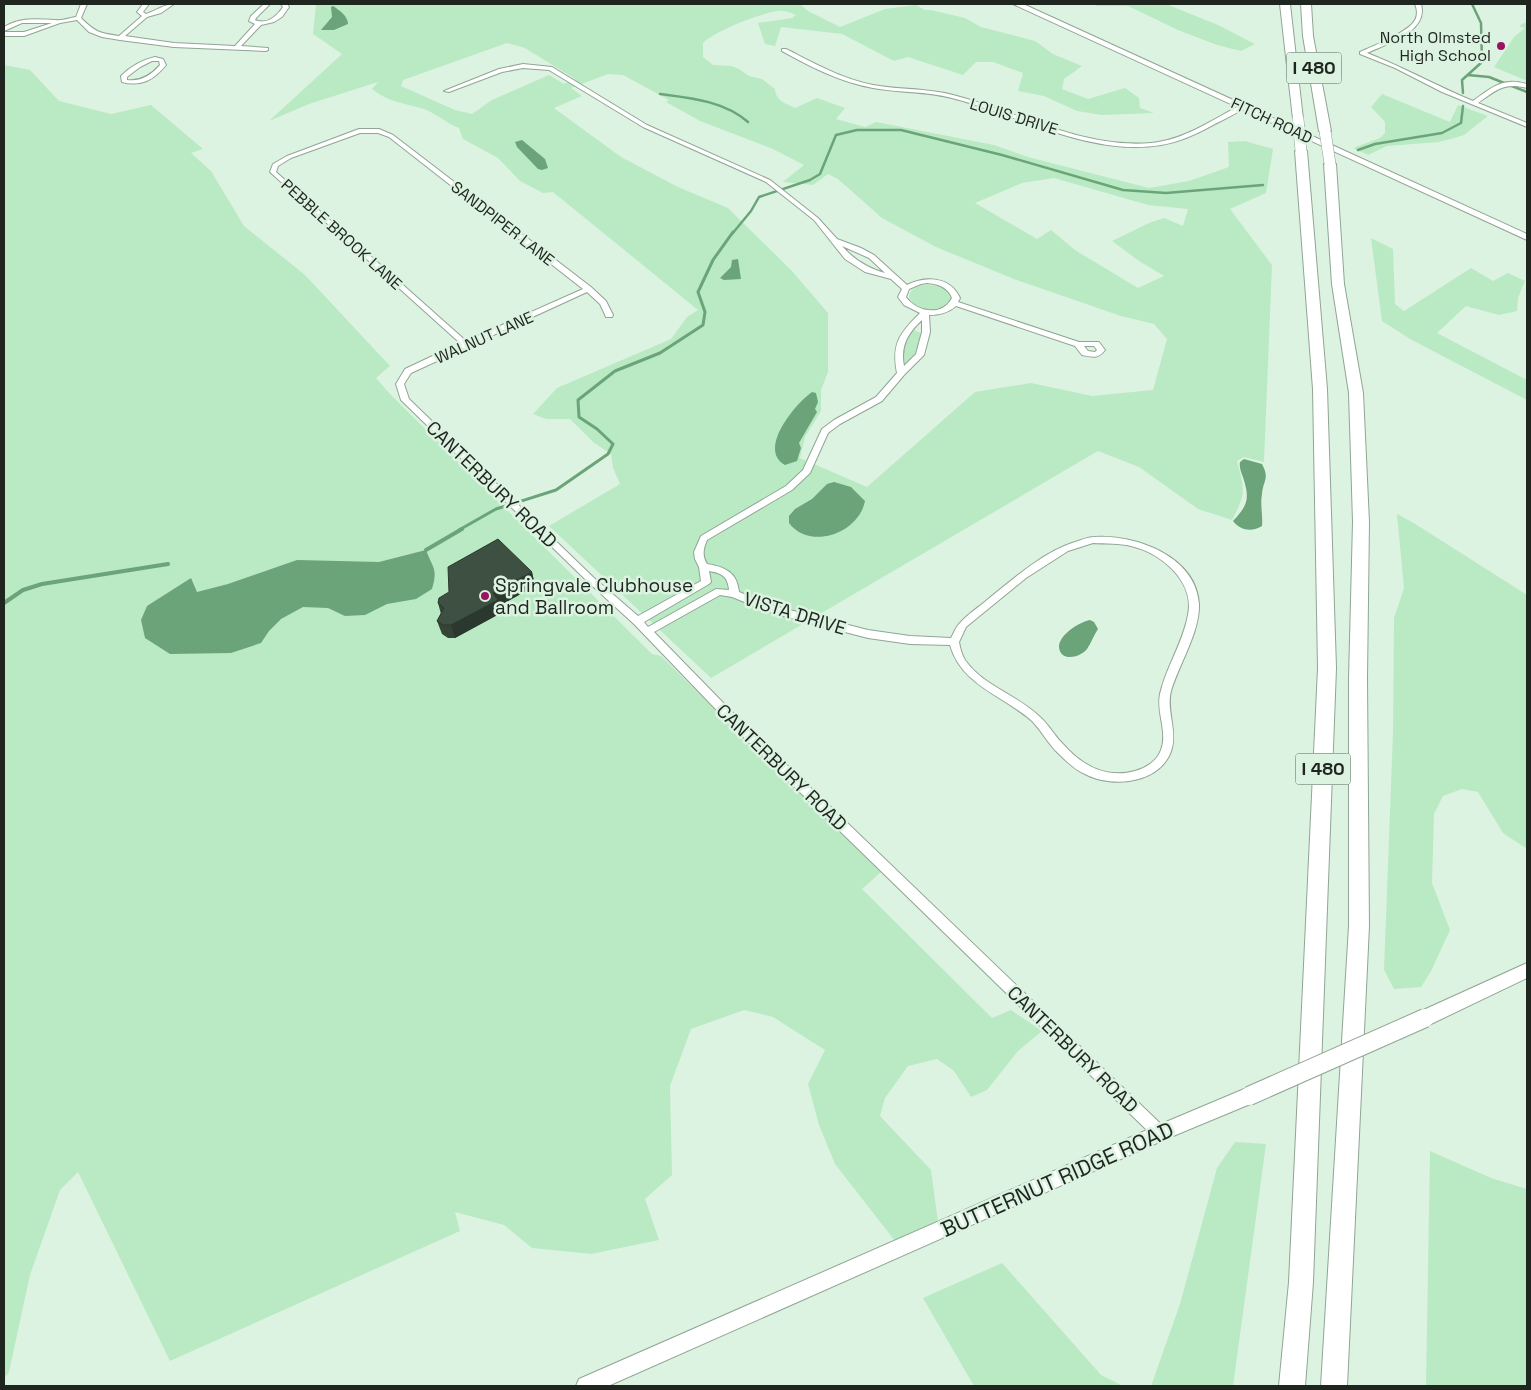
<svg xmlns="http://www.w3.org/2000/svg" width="1531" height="1390" font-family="'Space Grotesk',sans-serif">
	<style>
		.green { fill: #b9eac3; fill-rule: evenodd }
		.water { fill: #6ba478 }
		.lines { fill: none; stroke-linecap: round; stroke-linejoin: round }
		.stream-far2 { stroke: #6ba478; stroke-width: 2.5 }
		.stream-far1 { stroke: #6ba478; stroke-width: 3 }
		.stream { stroke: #6ba478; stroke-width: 4 }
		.street-casing { stroke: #90a594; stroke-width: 2 }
		.secondary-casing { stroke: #90a594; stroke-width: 2 }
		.highway-casing { stroke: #90a594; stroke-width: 2 }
		.street { fill: #fff; fill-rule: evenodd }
		.secondary { fill: #fff; fill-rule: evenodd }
		.highway { fill: #fff; fill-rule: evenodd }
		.secondary-bridge-casing { stroke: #90a594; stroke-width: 20; stroke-linecap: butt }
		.highway-bridge-casing { stroke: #90a594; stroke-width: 12; stroke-linecap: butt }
		.secondary-bridge { stroke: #fff; stroke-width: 18 }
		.highway-bridge { stroke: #fff; stroke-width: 11 }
		.wall { fill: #344538 }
		.shaded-wall { fill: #2b382e }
		.building { fill: #3d5041; stroke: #2b382e }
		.poi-dot { fill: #9b1263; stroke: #ddf3e1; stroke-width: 2 }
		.labels { text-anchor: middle; stroke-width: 5; stroke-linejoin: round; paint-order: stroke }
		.far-poi-label { font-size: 16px; fill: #1e261f; stroke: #ddf3e1; text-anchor: end }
		.far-street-label { font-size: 16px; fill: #1e261f; stroke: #ddf3e1 }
		.shield { fill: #ddf3e1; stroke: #576459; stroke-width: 1 }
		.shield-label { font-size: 18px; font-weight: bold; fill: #1e261f }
		.street-label { font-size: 19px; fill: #1e261f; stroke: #ddf3e1 }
		.poi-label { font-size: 19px; fill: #1e261f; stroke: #ddf3e1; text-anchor: start }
		.near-street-label { font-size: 22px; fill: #1e261f; stroke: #ddf3e1 }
	</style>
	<rect width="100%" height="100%" fill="#ddf3e1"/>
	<path class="green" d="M316,4h484l8,7 32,16 45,-18 31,-4 9,5h6l34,8 16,9 54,14 18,13 29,12 -18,13 -2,10 26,10 37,-11 14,10 1,10 14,5 -52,2 -25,-4 -33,-15 -26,-5 5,-18 -30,-11h-17l-13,13 -55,-18 -14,4 -52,-27 -61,-7 -6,19 -10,-2 -7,-21 34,-5 4,-3c-5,-2 -13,-5 -18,-4 -17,2 -64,20 -75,32v14l10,8 18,1 8,3 10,7 13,3 13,10c1,12 10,14 20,19l22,-10 28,10 -9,11 29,8 11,-5 118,23 34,12 121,31 40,-7 40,-14 -1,-25 17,-1 28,8 -7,44 -36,16 42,56 -8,197 -20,-5 -7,4c8,30 9,32 -5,59l-34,-11 -59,-42 -41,-16 -387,227 -162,-152 71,-42 -7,-16 -2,-14 -18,-12 -23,-23h-24l-13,-5 24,-26 114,-49 16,-22 11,-7 -145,-118 -10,1 -23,-12 -22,-23 -35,-19 -4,-11c-13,-5 -22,-14 -35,-19 -19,-6 -37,-7 -52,-20l6,-7 -69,22 -40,17 73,-67 -29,-20zM507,43l18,5 50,31 -11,5 -15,-9 -57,25 -20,14 -17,-4 -54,-24 2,-6zM608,74l15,1 46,25 -3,2 34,19 73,28 31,16 -21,17 30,3 15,-11 10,5 44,39 54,29 78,32 107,37 33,8 13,15 -14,51 -61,6 -61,-13 -56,9 -108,95 -67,-29 5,-21 16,-26v-21l7,-18v-59l-36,-42 -64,-63 -50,-21 -57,-30 -67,-49 28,-12 -11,-8zM1054,178l94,27 40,4 -5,17 -19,-8 -15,5 -37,18 27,20 25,15 -26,12 -63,-38 -24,-20 -14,9 -62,-36 47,-20z
		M1095,4h71l52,21 37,19 -14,7 -24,-6 -39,-15 -50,-24h-31z
		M1524,23h3v58l-33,-14 20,-30 11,-9 -6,-2z
		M4,65l26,5 29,31 52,13 40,-9 52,44 -12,4 20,18 33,55 61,49 85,91 -14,12 14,16 262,260 9,2 220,216 -19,17 130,129 19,-8 31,21 -24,20 -31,39 -16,7 -17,-26 -17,-12 -29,7 -23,32 -5,18 51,54 7,52 -43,19 -60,-77 -16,-39 -11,-41 17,-34 -52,-33 -29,-7 -53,19 -21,57 2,89 -27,24 14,41 -68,14 -59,-6 -28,-23 -49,-13 5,19 -290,130 -92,-189 -18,18 -30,85 -21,97 -5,7z
		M1382,94l68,28 8,-17 30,11 -24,19 -10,3 -15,4 -52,4 -19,9 -15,-7 27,-10 5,-5v-11l-14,-15z
		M1371,238l22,11 2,55 9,7 67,-43 22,13 15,-8 17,8 -7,17 -1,13 -18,4 -33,-9 -29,27 90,47v20l-117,-61 -28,-18z
		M923,285c11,0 21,1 28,10l-1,8c-11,9 -24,8 -36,2l-5,-8c1,-8 7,-10 14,-12z
		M914,330l9,4 -7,19 -11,12 -2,-1 -1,-15 9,-18z
		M1397,514l15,8 115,73v254l-24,-16 -25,-41 -16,-3 -19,7 -9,18 -2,69 18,47 -19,41 -10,16 -27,2 -10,-19 9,-237 1,-115 10,-30z
		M1235,1142l31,2 -33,242h-82l29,-82 37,-136z
		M1430,1151l61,27 36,11v197h-101z
		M1002,1263l99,112 22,11h-149l-51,-88z"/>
	<path class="water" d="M333,6c6,4 15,10 15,18l-14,6h-13l11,-13 -1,-10z
		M522,140l23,19 3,9 -6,2 -4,-1 -21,-22 -2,-5z
		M738,259l3,20 -17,1 -4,-2 11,-11 1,-7z
		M812,392l4,1 2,9 -3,7 2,3 -18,31 2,5 -4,13 -12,4c-28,-15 10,-61 27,-73z
		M1244,459l18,5c8,15 1,16 0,30 -2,10 1,22 0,32 -9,6 -22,5 -29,-5 15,-16 17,-22 10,-44 -2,-5 -4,-10 -3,-15z
		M834,482l17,5 14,14c-6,32 -55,50 -76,22v-7l6,-7 17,-10 15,-15z
		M426,550c7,19 12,18 6,39l-16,10 -29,5 -22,11 -20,1 -17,-8 -25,-1 -22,12 -12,12 -8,12 -30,10 -61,1 -25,-16 -4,-18 6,-14 44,-28 6,14 31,-8 69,-24 82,2z
		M1090,620l4,2 4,7c-4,6 -7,14 -11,20 -7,9 -27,13 -28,-2 0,-12 20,-25 31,-27z"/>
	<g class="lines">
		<path class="stream-far2" d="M1468,75l21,2 38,15
			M1463,93l-1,-13 20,-18 -1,-39 -9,-19
			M660,94c31,4 64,7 88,28
			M1358,150l17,-6 67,-11 19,-10 2,-17
			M732,234l19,-23 8,-14 51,-17 10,-6 16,-39 21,-5h44l101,25 121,35 43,3 97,-8"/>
		<path class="stream-far1" d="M459,530l37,-21 60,-19 52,-36 5,-10 -16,-15 -18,-12 -1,-17 37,-29 45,-18 43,-28 2,-13 -7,-20 15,-32 20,-28"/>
		<path class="stream" d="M426,550l36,-21
			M4,603l19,-13 19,-6 126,-20"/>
		<g class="street-casing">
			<path id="street" d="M81,4h6l-6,14c14,14 18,15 38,18l23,-20 -5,-4 6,-8h6l-6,8 3,2c9,-3 19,-10 28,-10l-13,9 -14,4 -22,19 49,7 61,3 20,-22 -6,-3 2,-5 13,-12h6l-14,14 -1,2c12,5 22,-4 28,-13l-2,-3h6l2,3 -7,10 -8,5 -13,3 -20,21 27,2v2l-2,1 -92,-4 -54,-7 -18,-3 -13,-5 -12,-12 -17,3 -36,13h-20v-4h20l28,-9h-30l-18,8v-4c16,-10 34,-8 52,-7 6,1 13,-2 20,-3z
				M1415,4h6c8,28 -35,40 -54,49 36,14 70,33 106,48 19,-14 30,-24 54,-17v4c-23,-6 -31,2 -49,15l49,20v4l-85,-35 -47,-24 -35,-14v-2c13,-6 49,-20 55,-32 3,-5 2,-11 0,-16z
				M782,49h4c28,14 56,30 87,36 27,5 54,3 80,10 64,16 129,54 198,48 33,-3 61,-23 90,-38l5,1c-9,8 -22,13 -33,19 -16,9 -34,17 -52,20 -69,12 -144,-30 -209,-47 -26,-7 -53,-5 -79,-10 -33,-6 -62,-21 -91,-37z
				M155,57l8,2 3,6c-12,15 -25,22 -44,17l-1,-6c10,-10 21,-16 34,-19zM152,61h7l1,4c-9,10 -19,17 -33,15v-3l13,-10z
				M523,64l29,3 95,58 123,55 48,38 19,21 24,9 13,7 33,30c18,-9 43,-9 53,13l-2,4 121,40h20l6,8c-7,9 -12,7 -23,5l-7,-9 -119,-40c-8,7 -17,9 -27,9l1,17 -6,23 -20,20 -22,26 -42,23 -12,9 -18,40 -18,17 -85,50c-4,9 -5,16 0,24 18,3 30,8 32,28l35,14 94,24 42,6 41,2c3,-5 5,-12 10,-16 7,-8 18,-15 26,-22 25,-20 55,-47 85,-57 7,-2 15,-6 22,-6 41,-3 102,19 105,67 1,28 -20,60 -28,87 -5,19 6,38 1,57 -9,35 -59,41 -87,26 -10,-4 -19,-13 -27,-21 -10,-9 -16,-22 -26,-32 -28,-25 -71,-36 -82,-76l-40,-1 -42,-6 -96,-25 -40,-16 -12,-2 -66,37 84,86 427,410 1,5 -1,5 -5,1 -5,-1 -425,-414 -96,-100 -47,-43 -186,-181 -5,-16 9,-15 55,-26 -190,-171 3,-8 14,-8 72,-27h20l14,6 198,152 15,14 7,14 -1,2h-6l-6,-13 -13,-12 -176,81 -7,11 5,15 184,178 45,39 63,-35 -2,-14 -4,-8 -1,-7 7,-16 85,-50 17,-16 19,-41 12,-9 42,-23 21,-24c-6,-29 3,-40 23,-60l-16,-8 -6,-8 4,-8 -11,-10 -26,-7 -20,-13 -31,-39 -48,-38 -123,-55 -94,-57 -26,-2 -21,4 -53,20 -5,-1 55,-22zM360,133h18l11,4 194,152 -117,52 -190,-169 2,-6 13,-8zM842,246l27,12 16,15c-17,-5 -31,-13 -43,-27zM927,283c11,1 21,4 25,15 -10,19 -35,14 -46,-1l3,-8 12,-5zM922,320v12l-6,22 -12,12c-4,-20 4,-33 18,-46zM1084,346h10l3,4 -2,2 -7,-1zM1093,543c13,1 26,0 38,3 30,7 64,35 57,69 -5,28 -22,52 -28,79 -4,18 8,38 1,56 -4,11 -15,18 -26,21 -29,8 -54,-6 -73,-28 -8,-8 -13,-18 -22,-26 -22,-22 -57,-31 -75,-57 -3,-5 -5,-12 -6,-18l7,-15 60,-49 42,-27zM709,571c12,2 19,5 20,19l-13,-1 -68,38 -4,-5 65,-38 2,-2z"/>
		</g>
		<g class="secondary-casing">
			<path id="secondary" d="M1013,4h10l504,230v6z
				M1527,963v15l-96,46 -6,2 -6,-2 -2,-6 2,-6z
				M1249,1087l6,3 3,6 -3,6 -89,37 -558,247h-32l3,-7 575,-252z"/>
		</g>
		<g class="highway-casing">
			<path id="highway" d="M1280,4h10l13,115 -5,3 -5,-3z
				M1301,4h10l2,32 18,95 -6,3 -6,-3 -16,-95z
				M1301,148l6,3 20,238 9,279 -23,614 -8,104h-26l10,-104 29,-614 -5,-279 -18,-238z
				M1330,161l6,3 8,120 19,109 6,129 -2,156 2,248 -22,460h-26l28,-460v-248l4,-156 -4,-129 -17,-109 -8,-120z"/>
		</g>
		<use href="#street" class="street"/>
		<use href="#secondary" class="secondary"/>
		<use href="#highway" class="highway"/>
		<g class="secondary-bridge-casing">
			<path id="secondary-bridge" d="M1249,1096l176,-78"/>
		</g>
		<g class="highway-bridge-casing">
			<path id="highway-bridge" d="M1298,119l3,32
				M1325,131l5,33"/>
		</g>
		<use href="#secondary-bridge" class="secondary-bridge"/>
		<use href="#highway-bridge" class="highway-bridge"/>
	</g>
	<path class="wall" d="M532,572l3,14 -36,20 2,7 -46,25h-7l-6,-4 -5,-13 4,-7 -3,-11z"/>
	<path class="shaded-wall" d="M532,572l3,14 -36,20 2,7 -46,25 -4,-13 42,-32z"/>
	<path class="building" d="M498,539l34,33 -39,21 5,7 -47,25h-8l-6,-4 7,-13 -6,-5 1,-5 10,-6 -1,-25z"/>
	<g class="poi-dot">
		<circle cx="1501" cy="46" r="5"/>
		<circle cx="485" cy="596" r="5"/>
	</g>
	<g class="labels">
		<g class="far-poi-label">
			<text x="1491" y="43">North Olmsted<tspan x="1491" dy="18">High School</tspan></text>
		</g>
		<g class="far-street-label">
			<text transform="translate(1014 116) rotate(17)" y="6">LOUIS DRIVE</text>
			<text transform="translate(1272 120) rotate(25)" y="6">FITCH ROAD</text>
			<text transform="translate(503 223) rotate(38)" y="6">SANDPIPER LANE</text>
			<text transform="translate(342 234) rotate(42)" y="6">PEBBLE BROOK LANE</text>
			<text transform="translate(484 337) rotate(-24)" y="6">WALNUT LANE</text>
		</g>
		<g class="shield">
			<rect x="1286.5" y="52.5" width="55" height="31" rx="4"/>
			<rect x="1295.5" y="753.5" width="55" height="31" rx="4"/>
		</g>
		<g class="shield-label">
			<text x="1314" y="74">I 480</text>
			<text x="1323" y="775">I 480</text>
		</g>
		<g class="street-label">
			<text transform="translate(492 484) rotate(44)" y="7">CANTERBURY ROAD</text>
			<text transform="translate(795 613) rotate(17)" y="7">VISTA DRIVE</text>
			<text transform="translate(782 767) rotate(44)" y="7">CANTERBURY ROAD</text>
			<text transform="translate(1073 1049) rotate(44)" y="7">CANTERBURY ROAD</text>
		</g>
		<g class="poi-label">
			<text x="495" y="592">Springvale Clubhouse<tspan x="495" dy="22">and Ballroom</tspan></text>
		</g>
		<g class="near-street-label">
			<text transform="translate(1057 1179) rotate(-24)" y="8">BUTTERNUT RIDGE ROAD</text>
		</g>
	</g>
	<rect width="1531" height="1390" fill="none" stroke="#1e261f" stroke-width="10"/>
</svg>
